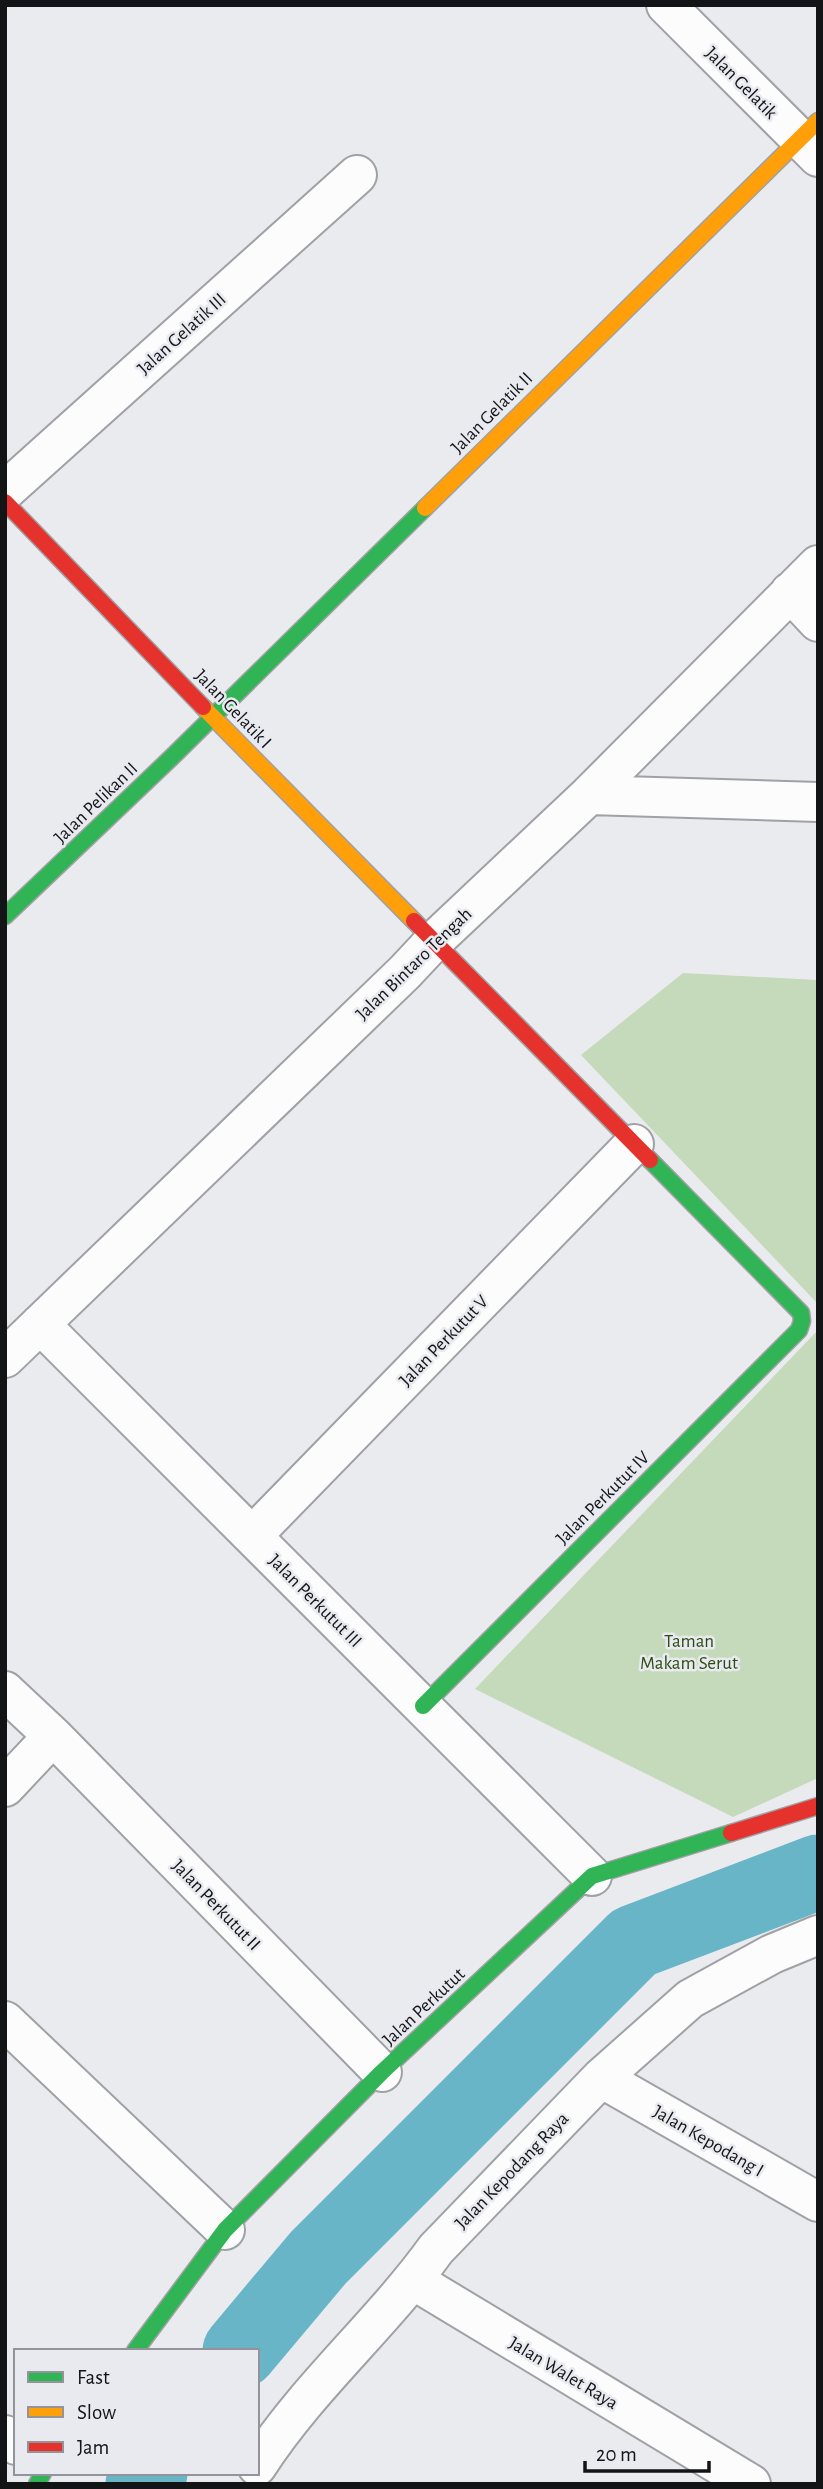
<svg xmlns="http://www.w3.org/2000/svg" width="823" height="2489" font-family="'Alegreya Sans',sans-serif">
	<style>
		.green { fill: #c5d9bb }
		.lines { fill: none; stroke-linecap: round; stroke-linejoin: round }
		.river { stroke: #68b5c7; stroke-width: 75 }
		.street-casing { stroke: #a0a1a4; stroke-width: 42 }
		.fast-casing { stroke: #a0a1a4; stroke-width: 19 }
		.slow-casing { stroke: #a0a1a4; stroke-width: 19 }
		.jam-casing { stroke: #a0a1a4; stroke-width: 19 }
		.street { stroke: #fcfcfd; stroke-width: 38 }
		.fast { stroke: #30b455; stroke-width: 16 }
		.slow { stroke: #ff9f0a; stroke-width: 16 }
		.jam { stroke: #e5322d; stroke-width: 16 }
		.labels { text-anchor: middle; stroke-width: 5; stroke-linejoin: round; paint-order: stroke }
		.street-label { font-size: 19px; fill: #131416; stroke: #e9eaf0 }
		.park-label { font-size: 19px; fill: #2c4d11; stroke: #e9eaf0 }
	</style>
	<rect width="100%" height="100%" fill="#eaebef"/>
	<path class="green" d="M683,973l135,7v324l-237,-249z
		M818,1330v448l-85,39 -258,-128z"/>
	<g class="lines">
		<path class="river" d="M240,2351l78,-93 316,-316 184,-70
			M143,2484l7,-11"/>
		<g class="street-casing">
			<path id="street" d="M666,5l152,152
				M5,491l352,-316
				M790,592l28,30
				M589,795l229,7
				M40,1324l552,552
				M5,1358l400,-386 29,-31 155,-146 229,-230
				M252,1536l382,-392
				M5,1691l48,45 329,336
				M5,1787l48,-51
				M5,2021l220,209
				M601,2078l217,124
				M413,2280l338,204
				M5,2435l11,10
				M257,2466c51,-79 124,-141 179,-217l165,-171 89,-79 82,-45 46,-19"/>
		</g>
		<g class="fast-casing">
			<path id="fast" d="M5,916l168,-160 252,-248
				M423,1706l376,-376 3,-9 -1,-8 -151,-153
				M135,2351l90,-121 157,-158 210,-196 139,-43
				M37,2484l6,-11"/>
		</g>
		<g class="slow-casing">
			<path id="slow" d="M425,508l393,-387
				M203,707l211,214"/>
		</g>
		<g class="jam-casing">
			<path id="jam" d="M5,502l198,205
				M414,921l236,239
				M731,1833l87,-27"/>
		</g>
		<use href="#street" class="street"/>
		<use href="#fast" class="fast"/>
		<use href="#slow" class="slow"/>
		<use href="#jam" class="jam"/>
	</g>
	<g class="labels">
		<g class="street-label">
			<text transform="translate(742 82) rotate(45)" y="7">Jalan Gelatik</text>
			<text transform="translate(181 333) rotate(-42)" y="7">Jalan Gelatik III</text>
			<text transform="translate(491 412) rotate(-45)" y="7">Jalan Gelatik II</text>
			<text transform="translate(234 708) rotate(46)" y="7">Jalan Gelatik I</text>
			<text transform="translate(95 802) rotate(-44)" y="7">Jalan Pelikan II</text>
			<text transform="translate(413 963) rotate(-44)" y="7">Jalan Bintaro Tengah</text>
			<text transform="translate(443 1340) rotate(-46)" y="7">Jalan Perkutut V</text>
			<text transform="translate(602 1497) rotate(-45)" y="7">Jalan Perkutut IV</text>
			<text transform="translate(316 1600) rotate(45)" y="7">Jalan Perkutut III</text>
			<text transform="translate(217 1904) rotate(46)" y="7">Jalan Perkutut II</text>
			<text transform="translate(423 2006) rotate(-43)" y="7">Jalan Perkutut</text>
			<text transform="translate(709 2140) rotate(30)" y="7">Jalan Kepodang I</text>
			<text transform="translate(511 2170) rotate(-46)" y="7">Jalan Kepodang Raya</text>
			<text transform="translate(564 2372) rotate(31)" y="7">Jalan Walet Raya</text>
		</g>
		<g class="park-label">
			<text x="689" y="1647">Taman<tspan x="689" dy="22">Makam Serut</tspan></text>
		</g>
	</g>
	<rect width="823" height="2489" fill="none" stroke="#131416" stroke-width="14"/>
	<rect x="14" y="2349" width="245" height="126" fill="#e9eaf0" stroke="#939499" stroke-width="2"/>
	<rect x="28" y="2372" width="35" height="10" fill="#30b455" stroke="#939499" stroke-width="2"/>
	<text x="77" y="2384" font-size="21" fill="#131416">Fast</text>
	<rect x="28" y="2407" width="35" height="10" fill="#ff9f0a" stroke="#939499" stroke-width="2"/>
	<text x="77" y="2419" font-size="21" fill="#131416">Slow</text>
	<rect x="28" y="2442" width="35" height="10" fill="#e5322d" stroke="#939499" stroke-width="2"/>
	<text x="77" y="2454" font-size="21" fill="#131416">Jam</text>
	<path d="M585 2461v10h124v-10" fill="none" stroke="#131416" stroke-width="3.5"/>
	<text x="596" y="2461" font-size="21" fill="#131416" stroke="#e9eaf0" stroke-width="5" paint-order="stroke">20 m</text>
</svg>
